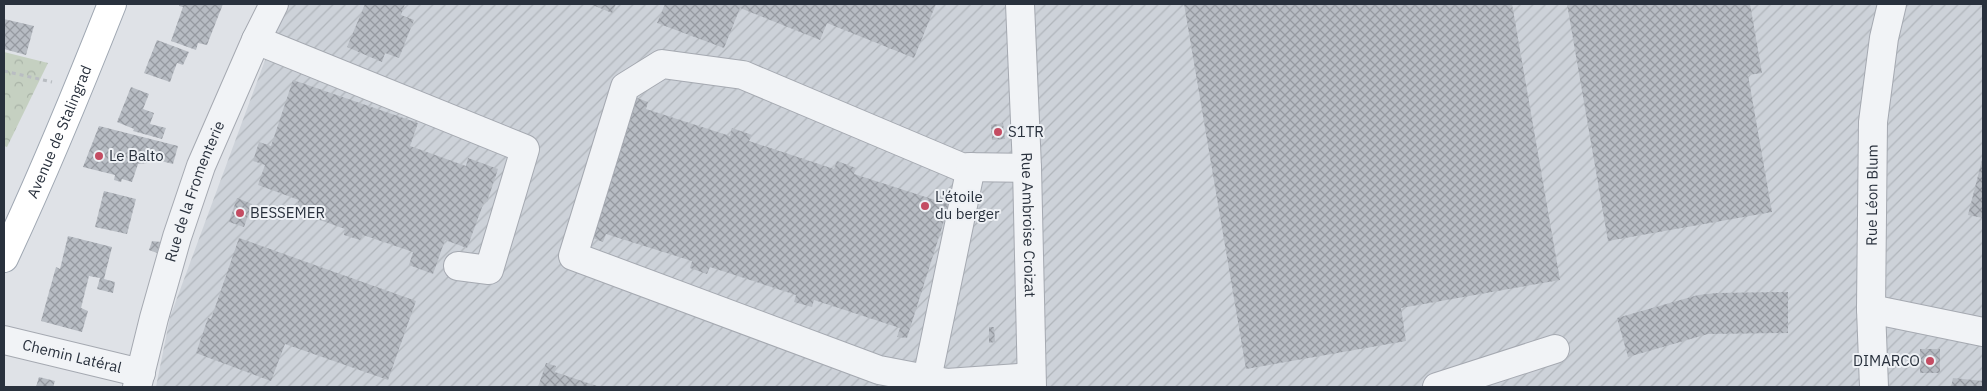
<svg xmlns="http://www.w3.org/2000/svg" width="1987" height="391" font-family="'IBM Plex Sans',sans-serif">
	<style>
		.industrial { fill: url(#industrial-furrows) }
		.forest { fill: url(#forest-crowns) }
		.building { fill: url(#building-cross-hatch) }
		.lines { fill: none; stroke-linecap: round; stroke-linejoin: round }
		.minor-casing { stroke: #a5a9b1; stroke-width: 30 }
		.major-casing { stroke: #9fa7b2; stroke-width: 30 }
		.path { stroke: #b9bdc2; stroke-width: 3; stroke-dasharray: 4 4; stroke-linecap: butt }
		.minor { stroke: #f1f3f6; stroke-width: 28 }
		.major { stroke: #fff; stroke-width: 28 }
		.poi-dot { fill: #c44c62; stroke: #eef1f5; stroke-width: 2 }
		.labels { text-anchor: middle; stroke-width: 4; stroke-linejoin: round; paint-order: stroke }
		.street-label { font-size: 15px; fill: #29313d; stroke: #eef1f5 }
		.poi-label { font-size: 15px; fill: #29313d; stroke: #eef1f5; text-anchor: start }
	</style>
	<defs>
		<pattern id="industrial-furrows" width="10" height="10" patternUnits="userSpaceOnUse" patternTransform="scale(1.25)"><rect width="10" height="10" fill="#cdd2d9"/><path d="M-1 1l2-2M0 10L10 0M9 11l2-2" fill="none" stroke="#b0b5bb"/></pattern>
		<pattern id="forest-crowns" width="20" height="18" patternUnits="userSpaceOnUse" patternTransform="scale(1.25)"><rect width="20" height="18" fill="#c5d0c1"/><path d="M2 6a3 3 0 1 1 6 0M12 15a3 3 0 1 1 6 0" fill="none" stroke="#a9b3a7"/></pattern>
		<pattern id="building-cross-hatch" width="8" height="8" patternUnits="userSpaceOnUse" patternTransform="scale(1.25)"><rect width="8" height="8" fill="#b7bcc3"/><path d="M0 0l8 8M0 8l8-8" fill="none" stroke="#9599a0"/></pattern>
	</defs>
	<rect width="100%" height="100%" fill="#dfe2e7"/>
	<path class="industrial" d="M290,4h1693v383h-1827l14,-70 111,-300z"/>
	<path class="forest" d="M4,52l44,11 -41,84 -3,-1z"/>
	<path class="building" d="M179,4h44l-16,41 -9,-2 -2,7 -25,-9 12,-34 -4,-1z
		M365,4h40l-4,11 13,5 -15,38 -14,-5 -3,9 -35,-15z
		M590,4h26l-4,9z
		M665,4h271l-22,54 -87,-35 -7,17 -80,-32 -16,40 -67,-25z
		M1184,4h328l48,276 -159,28 5,33 -160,28z
		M1567,4h183l12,69 -14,2 24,137 -164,29z
		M4,19l30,7 -8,29 -22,-6z
		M157,40l32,12 -6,13 -6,-2 -7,19 -26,-9z
		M293,80l125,43 -8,23 56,20 2,-8 30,11 -11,33h-3l-17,46 -22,-8 -12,34 -24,-9 4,-13 -50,-17 -3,5 -16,-5 1,-6 -50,-18 4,-11 -41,-15 7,-20 -12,-4 6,-19 12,4z
		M131,87l18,7 -6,15 11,4 -4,11 16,4 -4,11 -29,-8 1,-2 -17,-7z
		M637,98l11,4 -2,7 84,27 2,-8 20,7 -3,6 85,28 3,-8 19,7 -2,6 84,27 6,-4 3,1 2,7 -42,133 -10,-1 3,-9 -3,-1 -83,-27 -2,7 -18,-5 2,-7 -86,-28 -3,7 -17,-6 2,-7 -86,-27 -3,8 -10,-4z
		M1003,123l2,16 -13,1 -1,-15z
		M99,126l79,20 -5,18 -24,-6 -2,5 -9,1 -6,18 -10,-3 -1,3 -7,-2 1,-5 -32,-8z
		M1983,156v62l-15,-3z
		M104,191l32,8 -9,35 -32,-7z
		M237,198l15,6 -8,23 -15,-5z
		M68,236l44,11 -8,32 11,3 -2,11 -16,-4 3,-11 -11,-2 -8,32 7,3 -6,21 -41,-11 15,-54 4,2z
		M239,238l177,63 -28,79 -103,-36 -14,37 -75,-28 12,-35 3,1z
		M152,241l9,1 -4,11 -8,-3z
		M1788,292v41l-80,1 -80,23 -11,-39 81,-23 19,-2z
		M989,327h5l1,15 -6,1z
		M1920,349h20v24h-20z
		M546,363l10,3 -1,6 45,15h-62z
		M39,377l16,4 -2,6h-17z
		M1953,378l30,3v6h-32z"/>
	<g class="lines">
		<g class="minor-casing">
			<g id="minor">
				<path id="s1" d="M1020,4l7,164 5,219"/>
				<path d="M256,40l269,109 -36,121 -31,-4"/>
				<path d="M1027,168l-66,-1 -218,-92 -81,-11 -37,23 -52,169 306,114 68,13 84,-6"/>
				<path d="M1871,309l112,23"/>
				<path id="s2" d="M4,340l137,33"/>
				<path d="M927,379l44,-212"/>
				<path id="s3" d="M137,387l17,-69 23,-81 24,-71 55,-126 18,-36"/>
				<path d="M1437,387l118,-38"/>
				<path id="s4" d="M1874,387l-3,-78 2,-187 11,-84 8,-34"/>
			</g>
		</g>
		<g class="major-casing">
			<g id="major">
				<path id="s5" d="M4,258c39,-83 74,-168 108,-254"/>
			</g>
		</g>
		<path class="path" d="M4,71l48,11"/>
		<use href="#minor" class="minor"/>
		<use href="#major" class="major"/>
	</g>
	<g class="poi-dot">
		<circle cx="998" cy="132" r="5"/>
		<circle cx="99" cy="156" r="5"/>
		<circle cx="925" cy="206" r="5"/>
		<circle cx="240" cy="213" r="5"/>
		<circle cx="1930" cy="361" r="5"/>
	</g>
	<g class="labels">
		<g class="street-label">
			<text dy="5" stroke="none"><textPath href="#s5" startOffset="138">Avenue de Stalingrad</textPath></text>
			<text dy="5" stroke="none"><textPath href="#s3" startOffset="204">Rue de la Fromenterie</textPath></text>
			<text dy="5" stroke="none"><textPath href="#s4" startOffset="192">Rue Léon Blum</textPath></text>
			<text dy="5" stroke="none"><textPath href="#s1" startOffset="221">Rue Ambroise Croizat</textPath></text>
			<text dy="5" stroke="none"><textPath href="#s2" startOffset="70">Chemin Latéral</textPath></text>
		</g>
		<g class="poi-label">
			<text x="1008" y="137">S1TR</text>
			<text x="109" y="161">Le Balto</text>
			<text x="935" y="202">L'étoile<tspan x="935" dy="17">du berger</tspan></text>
			<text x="250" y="218">BESSEMER</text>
			<text x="1920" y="366" text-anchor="end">DIMARCO</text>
		</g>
	</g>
	<rect width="1987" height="391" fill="none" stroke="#29313d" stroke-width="10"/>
</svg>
